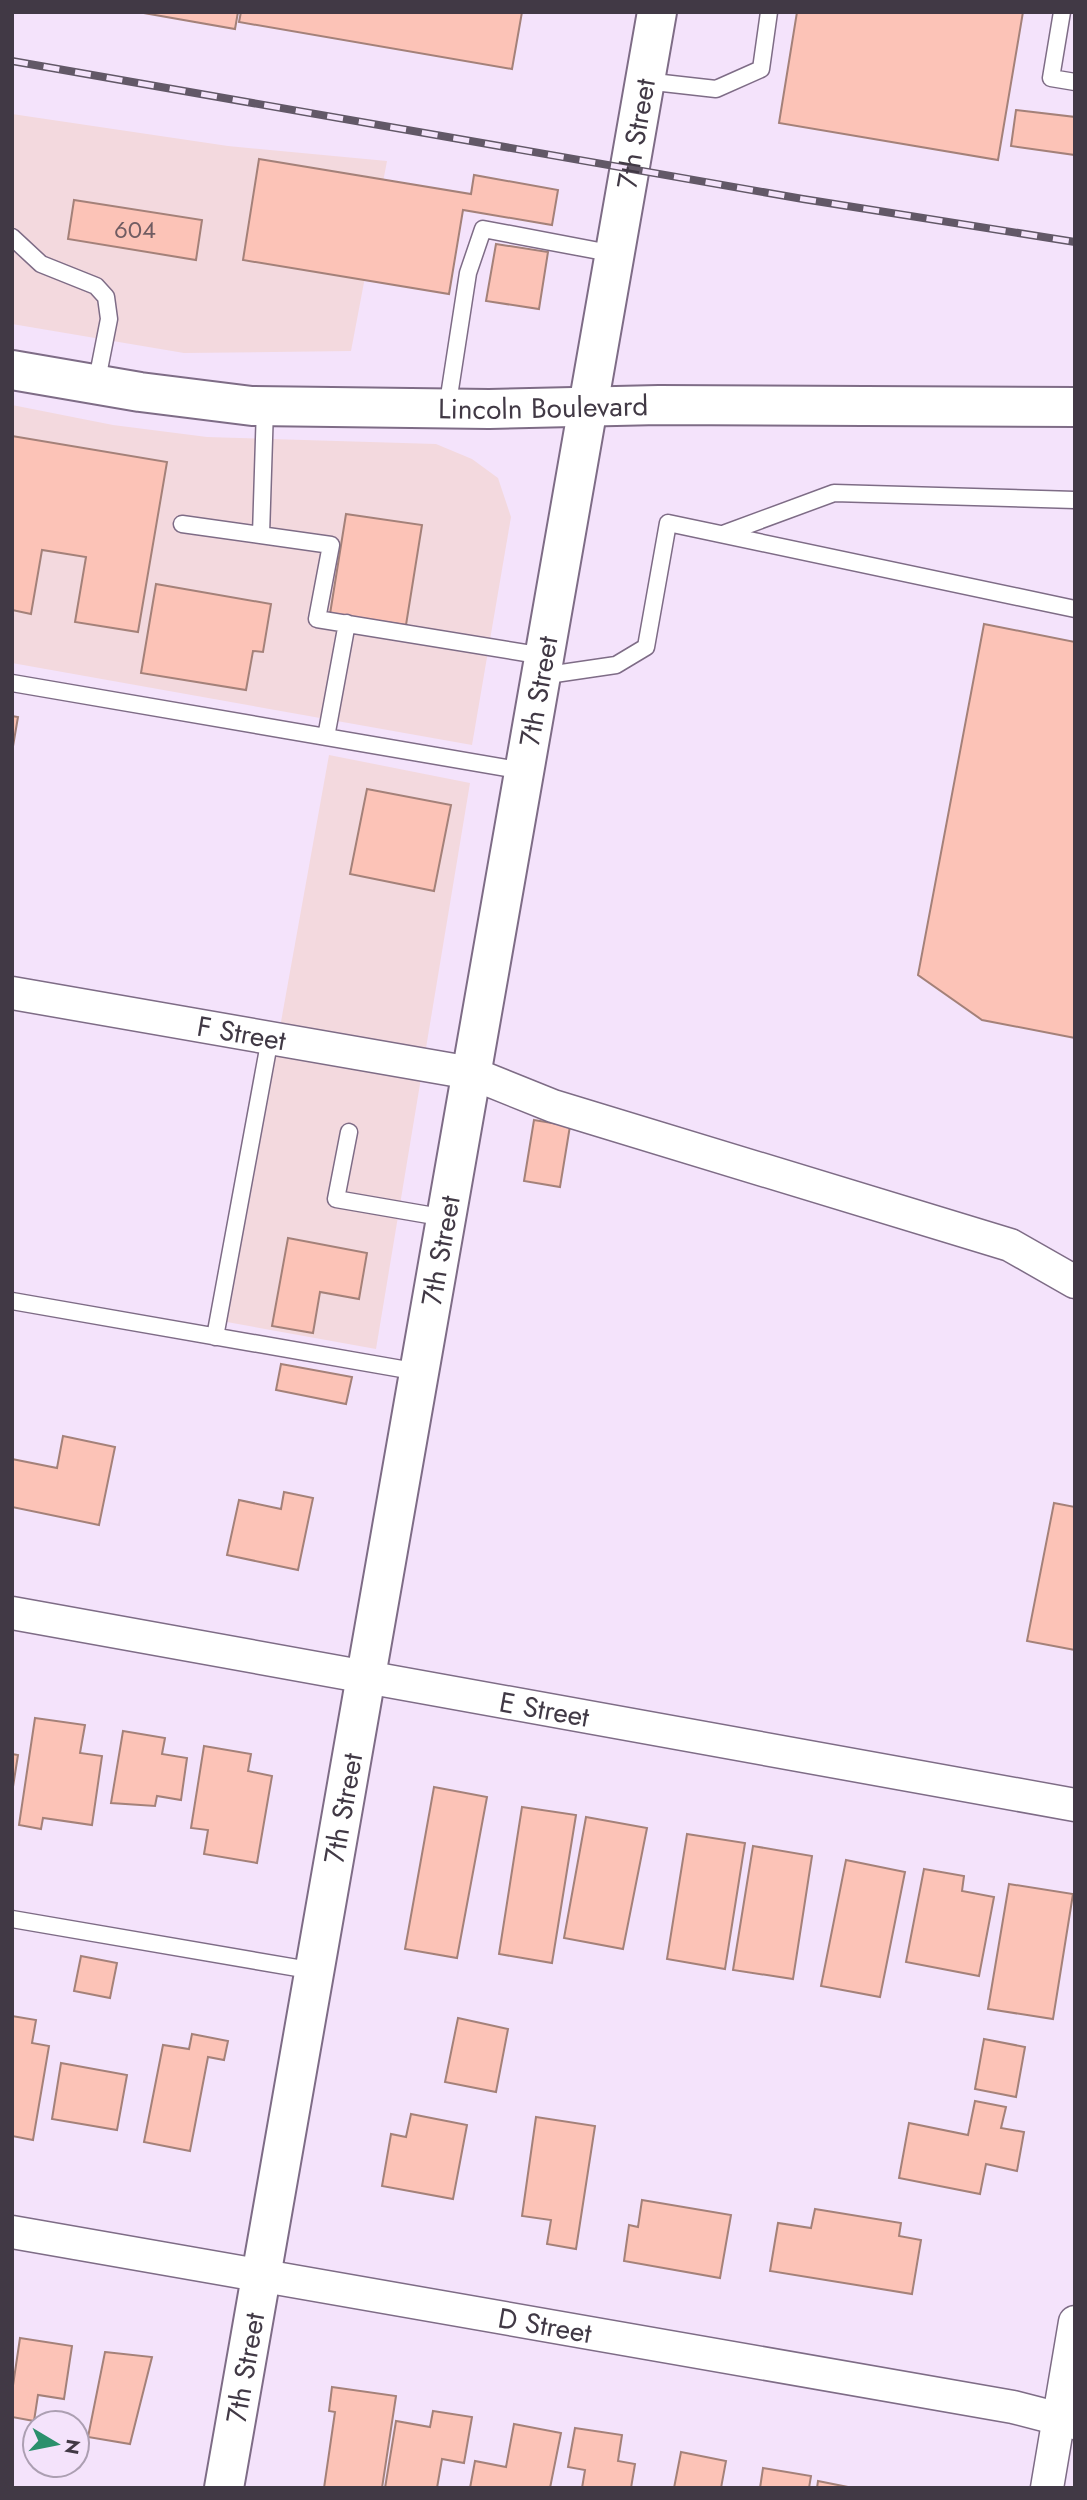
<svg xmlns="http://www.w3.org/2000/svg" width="1087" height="2500" font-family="Jost,sans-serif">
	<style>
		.commercial { fill: #f3d9de }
		.building { fill: #fcc3b7; stroke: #a48179; stroke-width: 2 }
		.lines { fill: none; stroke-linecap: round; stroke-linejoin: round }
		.service-casing { stroke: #7e6c86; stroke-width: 19 }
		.minor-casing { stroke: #7e6c86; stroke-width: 35 }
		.tertiary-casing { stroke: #7e6c86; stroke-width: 42 }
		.primary-casing { stroke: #7e6c86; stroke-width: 42 }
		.service { stroke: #fff; stroke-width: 16 }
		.minor { stroke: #fff; stroke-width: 32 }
		.tertiary { stroke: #fff; stroke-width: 38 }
		.primary { stroke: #fff; stroke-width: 38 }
		.rail-casing { stroke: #625867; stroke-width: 8 }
		.rail { stroke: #f4e3fb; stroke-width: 5; stroke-dasharray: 16; stroke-linecap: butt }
		.labels { text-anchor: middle; stroke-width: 6; stroke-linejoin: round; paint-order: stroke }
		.number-label { font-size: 24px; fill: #705c62 }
		.street-label { font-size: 28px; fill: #413945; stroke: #f4e3fb }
	</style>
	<rect width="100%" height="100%" fill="#f4e3fb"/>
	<path class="commercial" d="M12,114l216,32 159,15 -36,190 -167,2 -172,-29z
		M12,405l101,20 94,12 229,7 36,15 26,19 13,39 -39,228 -460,-82z
		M329,755l141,28 -94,566 -149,-27z"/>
	<path class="building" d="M138,12h100l-3,17z
		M241,12h281l-10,57 -273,-47z
		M797,12h226l-25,148 -219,-37z
		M1016,110l59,7v38l-64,-9z
		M259,159l212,35 3,-19 84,15 -6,35 -89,-15 -14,84 -206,-34z
		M74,200l128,20 -6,40 -128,-21z
		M496,244l52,8 -9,57 -53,-8z
		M12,436l155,26 -29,170 -63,-10 11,-65 -44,-7 -11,64 -19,-4z
		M346,514l76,11 -16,100 -76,-11z
		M156,584l115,20 -8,48 -10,-1 -7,39 -105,-17z
		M984,624l91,18v396l-93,-18 -64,-45z
		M12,716l6,1 -6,35z
		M367,789l84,16 -17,86 -84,-17z
		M534,1120l36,6 -10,61 -36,-6z
		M288,1238l79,15 -8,46 -39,-7 -7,41 -41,-7z
		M281,1364l71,13 -6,27 -70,-14z
		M63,1436l52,11 -16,78 -87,-18v-48l45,9z
		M284,1492l29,6 -15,72 -71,-15 12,-55 42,9z
		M1054,1503l21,4v143l-48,-9z
		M35,1718l50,7 -5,28 22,3 -10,69 -49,-7 -2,11 -22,-4z
		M123,1731l42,7 -3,16 25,4 -6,42 -24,-4 -2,10 -44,-3z
		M204,1746l47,8 -3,17 24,5 -15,87 -53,-9 4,-24 -17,-2z
		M12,1754l6,1 -6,38z
		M434,1787l53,10 -30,161 -52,-9z
		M522,1807l54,8 -24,148 -53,-9z
		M586,1817l61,11 -24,121 -59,-11z
		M687,1834l58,9 -20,126 -58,-10z
		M753,1846l59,10 -19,123 -60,-9z
		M846,1860l59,12 -25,125 -59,-11z
		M924,1869l40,7 -2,15 32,6 -15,79 -73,-14z
		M1009,1884l64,10 -20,125 -65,-10z
		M81,1956l36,7 -7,35 -36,-7z
		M12,2016l24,4 -4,23 17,3 -16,94 -21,-4z
		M458,2018l50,11 -12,63 -51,-10z
		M192,2034l36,7 -4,19 -16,-3 -18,94 -46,-9 19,-97 26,4z
		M984,2039l41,8 -9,50 -41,-8z
		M61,2063l66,12 -10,55 -65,-11z
		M975,2101l31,6 -5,21 23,4 -7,39 -31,-7 -6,30 -81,-16 10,-55 59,12z
		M411,2114l56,11 -14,74 -71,-13 9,-52 15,3z
		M536,2117l59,9 -19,123 -29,-5 4,-24 -29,-4z
		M642,2200l89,15 -11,63 -96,-17 5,-36 9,2z
		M815,2209l86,14 -2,13 22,4 -9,54 -142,-23 8,-48 33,5z
		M20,2338l52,8 -8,53 -26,-4 -4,26 -22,-4v-25z
		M105,2352l47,5 -22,87 -42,-7z
		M332,2387l64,9 -14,92h-58l11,-76 -6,-1z
		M433,2411l39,6 -8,46 -22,-4 -5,29h-52l11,-67 34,6z
		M514,2424l47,9 -11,55h-80l5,-27 31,6z
		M575,2428l47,7 -4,26 17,3 -4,24h-49l3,-18 -17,-3z
		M681,2452l45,9 -5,27h-47z
		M41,2465h22l-1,10 -22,-4z
		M763,2468l48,8 -2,12h-49z
		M818,2481l35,7h-36z"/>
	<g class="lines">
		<g class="service-casing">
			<path id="service" d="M1062,12l-11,66 24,4
				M645,81l71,8 45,-20 8,-57
				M12,237l29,27 55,22 10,11 3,22 -13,66
				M447,409l21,-136 15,-44 132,25
				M182,524l149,21 -14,74 227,37
				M723,534l111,-41 241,7
				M261,535l4,-128
				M541,676l75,-11 30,-18 22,-124 407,86
				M12,683l512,88
				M326,737l21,-114
				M349,1132l-13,67 110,19
				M12,1301l407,71
				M215,1337l55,-299
				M12,1919l303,52"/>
		</g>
		<g class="minor-casing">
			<g id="minor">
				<path id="s1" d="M12,993l459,80 82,33 457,139 65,37"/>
				<path id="s2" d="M12,1613l1063,192"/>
				<path id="s3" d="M12,2232l1001,175 62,16"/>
				<path d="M1047,2488l28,-166"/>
			</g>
		</g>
		<g class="tertiary-casing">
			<g id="tertiary">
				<path id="s4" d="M224,2488l433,-2476"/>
			</g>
		</g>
		<g class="primary-casing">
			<g id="primary">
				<path id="s5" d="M12,370l128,22 112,14 237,3 170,-4 416,2"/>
			</g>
		</g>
		<use href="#service" class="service"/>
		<use href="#minor" class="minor"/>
		<use href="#tertiary" class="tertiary"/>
		<use href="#primary" class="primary"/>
		<g class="rail-casing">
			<path id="rail" d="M12,61l791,138 272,43"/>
		</g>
		<use href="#rail" class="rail"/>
	</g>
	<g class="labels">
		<g class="number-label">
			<text x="135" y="238">604</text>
		</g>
		<g class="street-label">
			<text dy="10" stroke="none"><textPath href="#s4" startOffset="2390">7th Street</textPath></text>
			<text dy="10" stroke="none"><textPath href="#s5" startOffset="534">Lincoln Boulevard</textPath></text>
			<text dy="10" stroke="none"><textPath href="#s4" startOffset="1824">7th Street</textPath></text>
			<text dy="10" stroke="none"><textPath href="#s1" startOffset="233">F Street</textPath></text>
			<text dy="10" stroke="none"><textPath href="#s4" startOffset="1256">7th Street</textPath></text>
			<text dy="10" stroke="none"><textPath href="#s2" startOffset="541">E Street</textPath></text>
			<text dy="10" stroke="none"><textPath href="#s4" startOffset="690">7th Street</textPath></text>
			<text dy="10" stroke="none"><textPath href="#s3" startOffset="541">D Street</textPath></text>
			<text dy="10" stroke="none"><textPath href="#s4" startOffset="122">7th Street</textPath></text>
		</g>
	</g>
	<rect width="1087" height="2500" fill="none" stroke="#413945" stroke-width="28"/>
	<g transform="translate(56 2444) rotate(100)"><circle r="33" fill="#f4e3fb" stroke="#ac9fb2" stroke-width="2"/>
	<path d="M0-5L12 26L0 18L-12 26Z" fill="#2b906c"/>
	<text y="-10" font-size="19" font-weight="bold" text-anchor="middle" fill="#413945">N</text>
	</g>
</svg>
